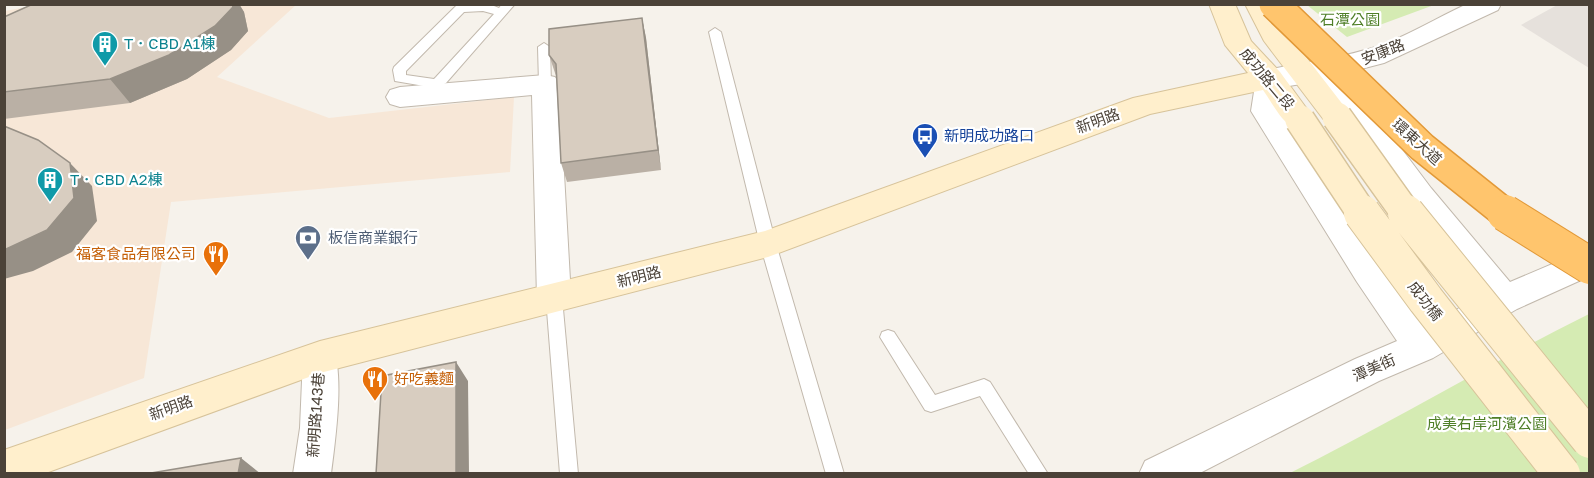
<svg xmlns="http://www.w3.org/2000/svg" width="1594" height="478" font-family="'Golos Text','Noto Sans TC',sans-serif">
	<style>
		.commercial { fill: #f7e7d7 }
		.industrial { fill: #e6e1dc }
		.green { fill: #d5ebb3 }
		.lines { fill: none; stroke-linecap: round; stroke-linejoin: round }
		.lane-casing { stroke: #c2b9ad; stroke-width: 2 }
		.street-casing { stroke: #c2b9ad; stroke-width: 2 }
		.secondary-casing { stroke: #d7c39a; stroke-width: 2 }
		.lane { fill: #fff; fill-rule: evenodd }
		.street { fill: #fff; fill-rule: evenodd }
		.secondary { fill: #ffefcc; fill-rule: evenodd }
		.secondary-bridge-far1-casing { stroke: #d7c39a; stroke-width: 32; stroke-linecap: butt }
		.secondary-bridge-casing { stroke: #d7c39a; stroke-width: 38; stroke-linecap: butt }
		.highway-bridge-far1-casing { stroke: #e29938; stroke-width: 32; stroke-linecap: butt }
		.highway-bridge-casing { stroke: #e29938; stroke-width: 38; stroke-linecap: butt }
		.secondary-bridge-far1 { stroke: #ffefcc; stroke-width: 29 }
		.secondary-bridge { stroke: #ffefcc; stroke-width: 36 }
		.highway-bridge-far1 { stroke: #ffc56d; stroke-width: 29 }
		.highway-bridge { stroke: #ffc56d; stroke-width: 36 }
		.wall { fill: #bab0a5 }
		.shaded-wall { fill: #979086 }
		.building { fill: #d8cdc0; stroke: #979086; stroke-width: 1.5 }
		.labels { text-anchor: middle; stroke-width: 4.5; stroke-linejoin: round; paint-order: stroke }
		.park-label { font-size: 15px; fill: #4f7f28; stroke: #fff }
		.culture-label { font-size: 15px; fill: #0d838f; stroke: #fff; text-anchor: start }
		.street-label { font-size: 15px; fill: #4b4238; stroke: #fff }
		.transit-label { font-size: 15px; fill: #164399; stroke: #fff; text-anchor: start }
		.service-label { font-size: 15px; fill: #4e5e75; stroke: #fff; text-anchor: start }
		.food-label { font-size: 15px; fill: #c56008; stroke: #fff; text-anchor: end }
	</style>
	<rect width="100%" height="100%" fill="#f6f2eb"/>
	<path class="commercial" d="M42,4l254,1 -79,72 112,41 185,-21 -4,75 -339,30 -27,176 -139,52v-419z"/>
	<path class="industrial" d="M1559,4l30,1v63l-68,-43z"/>
	<path class="green" d="M1307,5h127l-87,32z
		M1589,314v159l-301,1c102,-51 200,-110 301,-160z"/>
	<g class="lines">
		<g class="lane-casing">
			<path id="lane" d="M489,4l10,4 3,-4h13l-69,79 -10,5 -41,-7 -2,-11 1,-3 63,-62zM483,11l11,3 -58,63 -2,2 -28,-4v-4l58,-59z
				M715,28l6,4 55,212 68,230h-18l-66,-230 -51,-212z
				M544,43l6,4 1,37 -6,4 -6,-4 -1,-37z
				M554,291l6,2 2,5 16,176h-18l-14,-176 2,-5z
				M888,330l6,2 41,63 49,-16 6,3 58,92h-19l-49,-78 -49,16 -6,-2 -45,-73 2,-5z"/>
		</g>
		<g class="street-casing">
			<path id="street" d="M1467,4h34l-3,6 -114,53 -54,14 34,22 67,89 79,94 80,-34v28l-73,33 -84,49 -54,23 -181,93h-59l6,-13 210,-102 42,-18 -40,-59 -106,-171 5,-32 4,-7c34,-9 71,-12 105,-22 35,-9 69,-31 102,-46zM1301,84l43,29 65,91 73,91 -56,32 -47,-63 -100,-154 4,-23z
				M545,75l10,2 4,7 12,214 -5,10 -12,4 -12,-4 -5,-10 -5,-203 -132,12 -10,-3 -4,-7 4,-7 10,-3z
				M320,342l12,4c13,27 3,96 -1,128h-38l7,-46 3,-71 5,-11z"/>
		</g>
		<g class="secondary-casing">
			<path id="secondary" d="M1209,4h26l16,37 29,31 35,48 -5,8c-24,7 -34,-20 -47,-38l-113,24 -382,143 -448,116 -277,101h-39v-24l316,-109 445,-110 368,-133 115,-25 -23,-28z
				M1245,4h26l15,27 61,79 5,7 -5,7 -10,4 -10,-4 -63,-83z"/>
		</g>
		<use href="#lane" class="lane"/>
		<use href="#street" class="street"/>
		<use href="#secondary" class="secondary"/>
		<g class="secondary-bridge-far1-casing">
			<path id="secondary-bridge-far1" d="M1337,117l70,98
				M1300,120l63,95"/>
		</g>
		<g class="secondary-bridge-casing">
			<path id="secondary-bridge" d="M1362,213l64,87 136,174
				M1406,213l184,227"/>
		</g>
		<g class="highway-bridge-far1-casing">
			<path id="highway-bridge-far1" d="M1274,4l148,143 85,68"/>
		</g>
		<g class="highway-bridge-casing">
			<path id="highway-bridge" d="M1505,213l85,53"/>
		</g>
		<use href="#secondary-bridge-far1" class="secondary-bridge-far1"/>
		<use href="#secondary-bridge" class="secondary-bridge"/>
		<use href="#highway-bridge-far1" class="highway-bridge-far1"/>
		<use href="#highway-bridge" class="highway-bridge"/>
	</g>
	<path class="wall" d="M33,4h206l5,8 4,19 -17,19 -44,29 -57,24 -126,16v-102z
		M642,18l4,20 15,132 -94,12 -6,-19 -5,-87 -7,-21z"/>
	<path class="shaded-wall" d="M232,4h7l5,8 4,19 -17,19 -44,29 -57,24 -20,-24z
		M642,18l4,20 15,132 -3,-20z
		M70,163l22,23 5,35 -25,31 -39,19 -29,8v-29z
		M456,362l12,19 1,93h-13z
		M241,458l20,16h-23z"/>
	<path class="building" d="M33,4h199l1,3 -18,19 -46,29 -59,24 -106,13v-75z
		M642,18l16,132 -97,13 -5,-99 -7,-9v-26z
		M4,126l34,14 32,23 4,35 -27,32 -43,20z
		M456,362v112h-80l6,-98z
		M241,458l-3,16h-93z"/>
	<defs>
		<g id="building-pin" transform="scale(1.35)"><path d="M0 17L-7.5 6A9.5 9.5 0 1 1 7.5 6Z" fill="#0f9aa8" stroke="#fff"/><path d="M-4-6H4V6H1V3H-1V6H-4ZM-2.5-4.3h1.7v1.8h-1.7ZM.8-4.3h1.7v1.8H.8ZM-2.5-1h1.7V.8h-1.7ZM.8-1h1.7V.8H.8Z" fill="#fff"/></g>
		<g id="bus-pin" transform="scale(1.35)"><path d="M0 17L-7.5 6A9.5 9.5 0 1 1 7.5 6Z" fill="#1a4fb4" stroke="#fff"/><path d="M-5-6H5V4H4V6H2V4H-2V6H-4V4H-5ZM-3.5-4V0h7V-4ZM-3.5 1.2v1.5H-2V1.2ZM2 1.2v1.5H3.5V1.2Z" fill="#fff"/></g>
		<g id="bank-pin" transform="scale(1.35)"><path d="M0 17L-7.5 6A9.5 9.5 0 1 1 7.5 6Z" fill="#5c6f8a" stroke="#fff"/><path d="M-6-4H6V4H-6ZM0-2.3a2.3 2.3 0 1 0 0 4.6a2.3 2.3 0 1 0 0-4.6Z" fill="#fff"/></g>
		<g id="restaurant-pin" transform="scale(1.35)"><path d="M0 17L-7.5 6A9.5 9.5 0 1 1 7.5 6Z" fill="#e8710a" stroke="#fff"/><path d="M-5-6h1v4h1v-4h1v4h1v-4h1v5L-1.5 .5V6h-2V.5L-5-1ZM5-6V6H3V1.5H1.5Q1.5-4 5-6Z" fill="#fff"/></g>
	</defs>
	<g fill-rule="evenodd">
		<use href="#building-pin" x="105" y="44"/>
		<use href="#bus-pin" x="925" y="136"/>
		<use href="#building-pin" x="50" y="180"/>
		<use href="#bank-pin" x="308" y="238"/>
		<use href="#restaurant-pin" x="216" y="254"/>
		<use href="#restaurant-pin" x="375" y="379"/>
	</g>
	<g class="labels">
		<g class="park-label">
			<text x="1350" y="25">石潭公園</text>
			<text x="1487" y="429">成美右岸河濱公園</text>
		</g>
		<g class="culture-label">
			<text x="124" y="49">T．CBD A1棟</text>
			<text x="70" y="185">T．CBD A2棟</text>
		</g>
		<g class="street-label">
			<text transform="translate(1383 52) rotate(-21)" y="5">安康路</text>
			<text transform="translate(1267 79) rotate(50)" y="5">成功路二段</text>
			<text transform="translate(1098 121) rotate(-20)" y="5">新明路</text>
			<text transform="translate(1417 142) rotate(42)" y="5">環東大道</text>
			<text transform="translate(639 277) rotate(-14)" y="5">新明路</text>
			<text transform="translate(1425 301) rotate(52)" y="5">成功橋</text>
			<text transform="translate(1374 368) rotate(-24)" y="5">潭美街</text>
			<text transform="translate(171 408) rotate(-20)" y="5">新明路</text>
			<text transform="translate(316 415) rotate(-86)" y="5">新明路143巷</text>
		</g>
		<g class="transit-label">
			<text x="944" y="141">新明成功路口</text>
		</g>
		<g class="service-label">
			<text x="328" y="243">板信商業銀行</text>
		</g>
		<g class="food-label">
			<text x="196" y="259">福客食品有限公司</text>
			<text x="394" y="384" text-anchor="start">好吃義麵</text>
		</g>
	</g>
	<rect width="1594" height="478" fill="none" stroke="#4b4238" stroke-width="12"/>
</svg>
